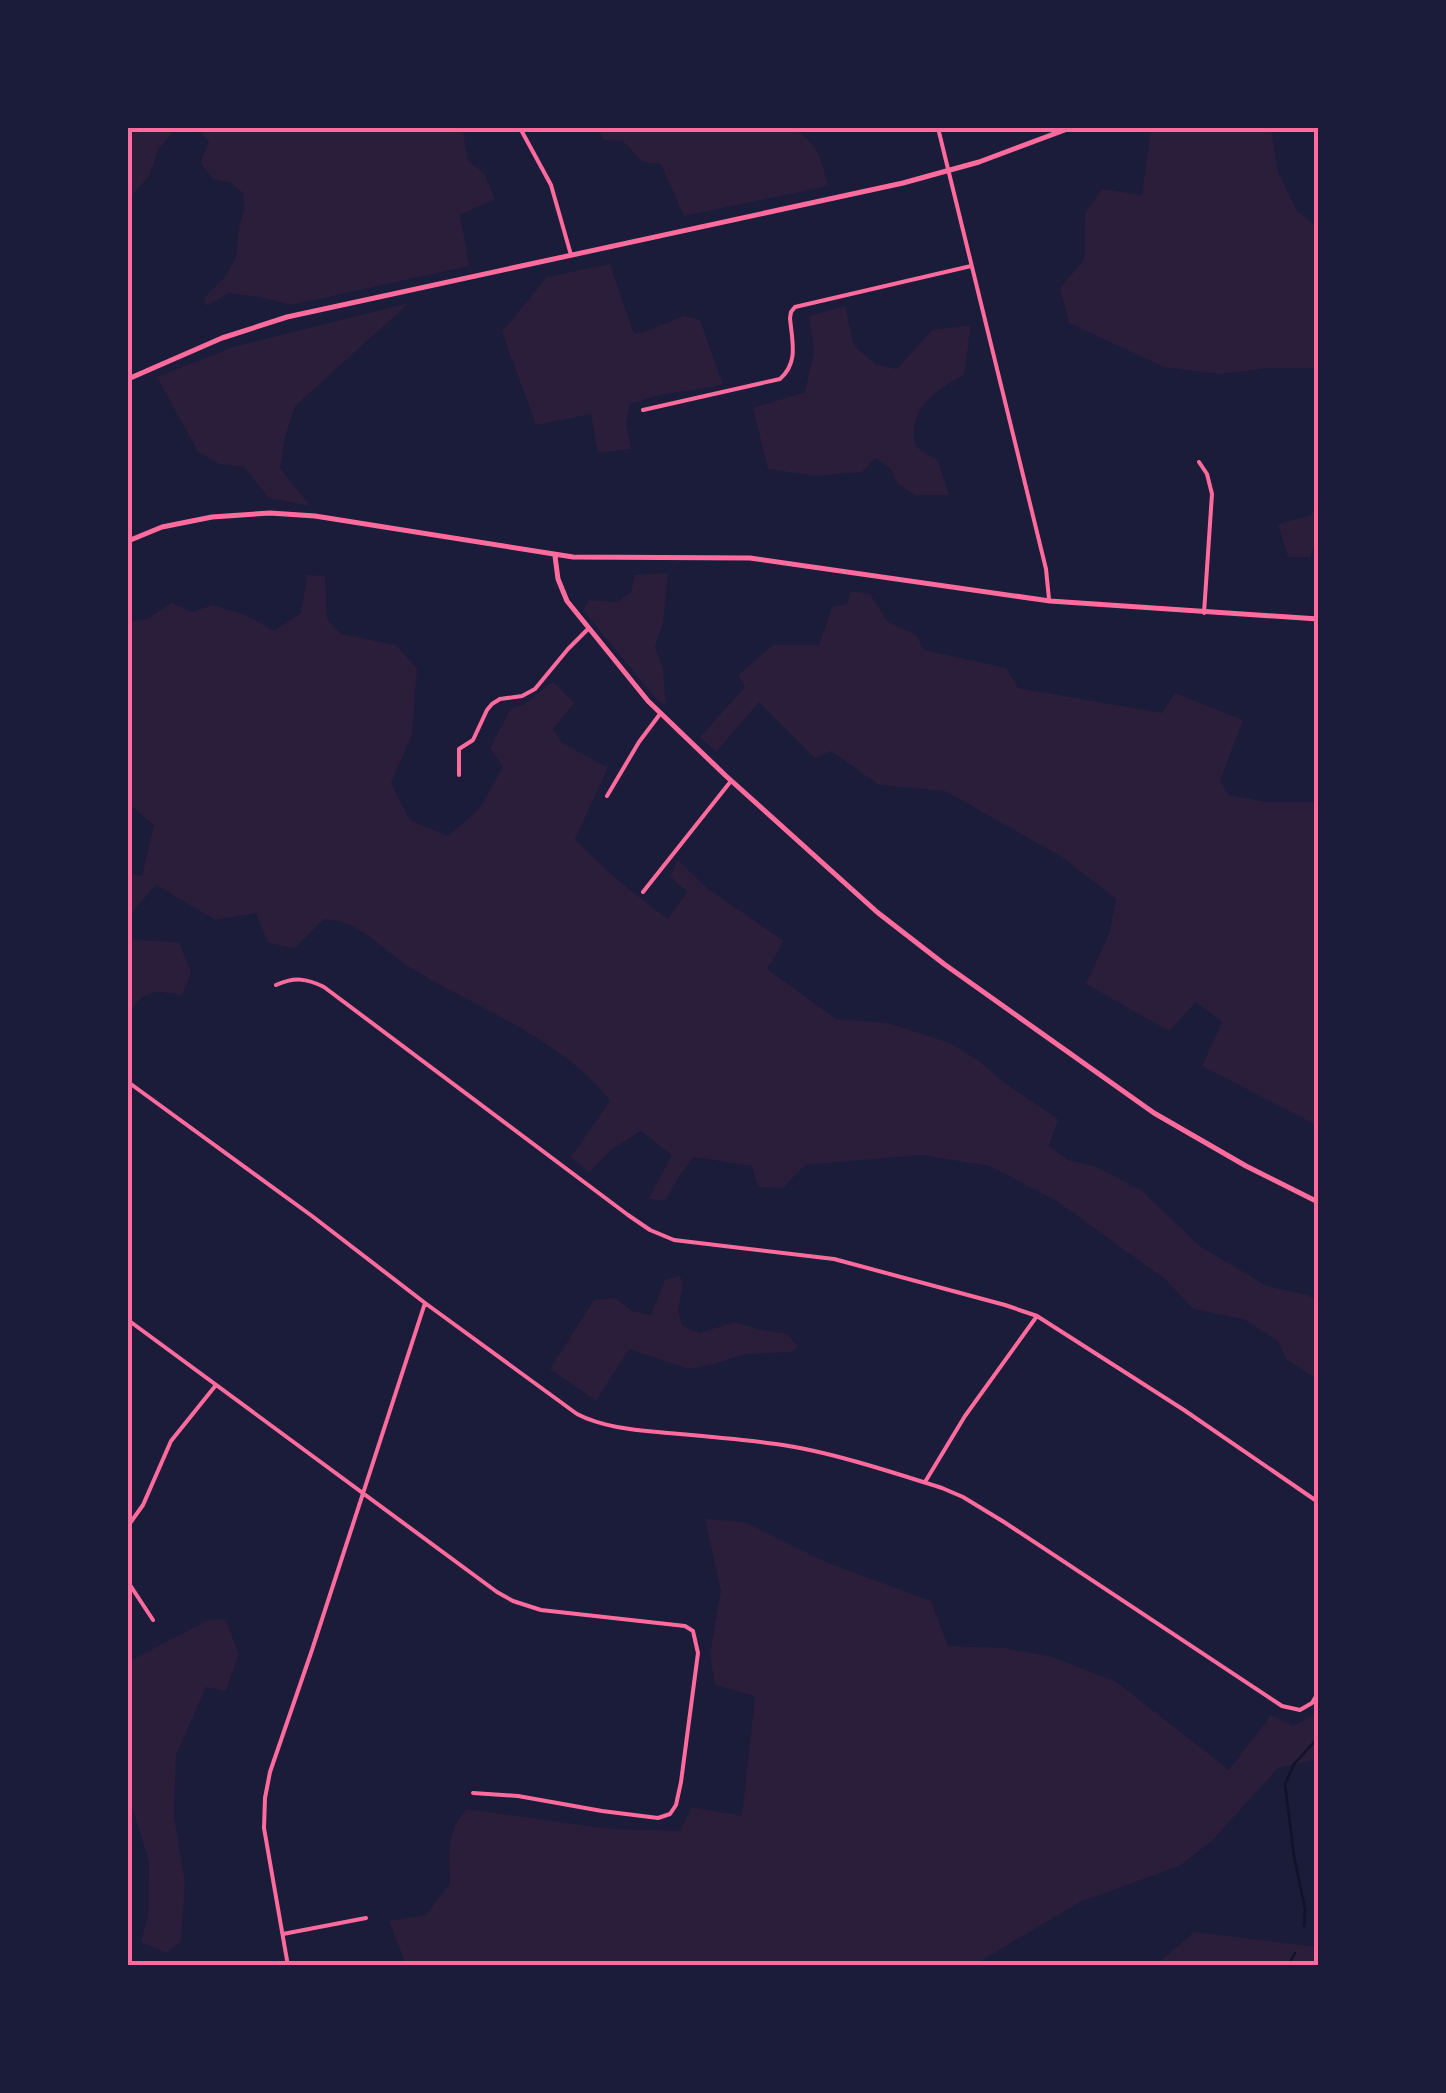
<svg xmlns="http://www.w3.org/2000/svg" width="1446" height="2093" font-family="Quicksand,sans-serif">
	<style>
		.green { fill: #2a1e3b }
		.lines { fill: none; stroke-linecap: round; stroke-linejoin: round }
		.stream { stroke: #12122b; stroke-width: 2.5 }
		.minor { stroke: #ff6b9d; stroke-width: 4 }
		.tertiary { stroke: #ff6b9d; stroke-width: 5 }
		.neatline { fill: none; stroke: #ff6b9d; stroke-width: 4 }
	</style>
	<rect width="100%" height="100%" fill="#1b1b3a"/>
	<path class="green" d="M128,128h331l4,4 5,29 16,12 11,26 -35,16 9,51 -178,39 -31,-8 -31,-4 -23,13 -2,-8 21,-21 11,-20 3,-30 5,-19 -1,-15 -12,-10 -18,-4 -13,-16 9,-21 -11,-13h-23l-17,21 -9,26 -21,24z
		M598,128h194c28,17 28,28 36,58l-144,30 -23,-52 -18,-2 -20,-21 -19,-1z
		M1151,128h120l7,44 19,39 21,16v141h-50l-48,6 -56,-7 -95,-44 -9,-35 24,-28 1,-47 17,-24 40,6z
		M610,264l24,70 14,-3 35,-15 17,4 23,65 -64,10 -29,9 -4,19 5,26 -33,4 -7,-39 -55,11 -34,-93 45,-55z
		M409,303l-114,103 -10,31 -5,31 30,38 -41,-8 -25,-31 -25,-3 -21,-12 -41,-75 76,-30z
		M845,306l9,40 23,19 20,4 35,-39 39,-5 -7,50c-24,13 -49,28 -50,57 0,8 -1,10 4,16 5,5 14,9 20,12l11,35h-34l-17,-11 -8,-16 -15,-10 -13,14 -47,4 -47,-7 -15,-61 52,-16 9,-40 -5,-36z
		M1318,493v44l-8,20h-22l-10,-33 34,-9z
		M668,573l-5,51 -8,22 8,23 3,37 -9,-6 -74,-90 6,-10 28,2 14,-10 4,-17z
		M307,575l18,1 2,43 14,15 55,11 21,24 -5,66 -21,48 19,37 38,16 31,-27 24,-42 -13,-19 21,-40 12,-3 30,-23 21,21 -21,26 8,13 47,26 -33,71c28,30 60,56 93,80l19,-27 -17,-16 8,-16 30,29 76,52 -17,28 69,50 52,4 62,20 26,16 33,27 49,33 -9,27 19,14 29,7 45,24 59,56 66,39 40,9 11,6v79l-32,-21 -8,-18 -35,-22 -50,-10 -27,-29 -108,-78 -68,-36 -69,-11 -116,10 -22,23 -25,-1 -6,-21 -58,-9 -14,18 -15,26 -17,-2 24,-44 -31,-24 -29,18 -23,23 -18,-15 39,-56c-49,-63 -132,-92 -199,-133 -20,-12 -43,-37 -64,-44 -7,-3 -15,-4 -23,-5l-29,29 -27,-5 -12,-30 -41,7 -59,-35 -28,32v-44l14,3 12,-51 -26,-22v-181l19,-3 24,-16 21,9 20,-7 34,10 28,16 27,-18z
		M851,591l19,3 18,28 28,13 8,15 82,18 12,20 144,25 13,-20 68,27 -23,61 9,14 38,7h51v324l-116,-60 20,-44 -26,-20 -27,29 -83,-47 23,-50 7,-35 -54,-42 -117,-66 -66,-6 -48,-34 -16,7 -56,-56 -43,50 -16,-15 45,-50 -7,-12 35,-30h46l13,-38 15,-3z
		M137,940l42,2 12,31 -9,22c-31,-5 -35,-7 -54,19v-73z
		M679,1276l4,6 -5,29 4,15 18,7 34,-11 24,7 29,5 11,12 -6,6 -47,2 -31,10 -25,5 -60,-20 -33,52 -46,-32 44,-69 21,-2 17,13 19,4 14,-35z
		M705,1519l39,3 84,41 103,38 17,45 56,2 45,8 66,25 114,89 42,-55 22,11 21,-11 4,-7v51l-40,9 -67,74 -32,24 -99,36 -106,63h-579l10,-3 -16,-41 37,-6 24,-32c-1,-27 -4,-53 17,-74l144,20 69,2 12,-24 50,9 13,-120 -40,-11 -5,-31 11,-63z
		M225,1619l14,35 -13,37 -20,-4 -30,68 -2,62 11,66 -4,59 -15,11 -25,-11 7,-26 1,-55 -16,-51 -5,-2v-146l80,-42z
		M1194,1932l124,15v18h-162z"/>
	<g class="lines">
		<path class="stream" d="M1304,1926l1,-17 -11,-53 -9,-72 9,-20 24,-26
			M1288,1966l7,-13"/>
		<path class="minor" d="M520,128l31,57 20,70
			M938,128l108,441 3,30
			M643,410l137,-31c19,-17 12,-37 10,-61l1,-6 4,-5 176,-41
			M1199,462l8,12 5,20 -8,119
			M459,775v-26l14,-9 14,-30 5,-6 8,-5 22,-3 13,-7 33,-40 20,-20
			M607,796l32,-54 21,-28
			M643,892l88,-111
			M276,985c18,-8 30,-7 48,2l304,228 22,15 24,10 160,19 171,46 32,11 147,94 134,92
			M128,1082l184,134 113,87 152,111c27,14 60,16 91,19 36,3 72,6 108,11 52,7 116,28 166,44l21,9 41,25 278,184 18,4 12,-7 6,-10
			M128,1320l369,272 16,9 28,9 144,16 8,5 5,22 -17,129 -5,23 -6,9 -12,4 -56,-7 -84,-15 -45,-3
			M925,1482l40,-66 72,-100
			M128,1526l15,-21 28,-64 45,-56
			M128,1582l25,38
			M283,1934l83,-16
			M288,1966l-24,-138 1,-30 5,-26 42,-122 113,-347"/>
		<path class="tertiary" d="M128,379l94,-41 65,-21 616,-134 76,-21 91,-34
			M128,541l34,-14 50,-10 58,-4 45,3 258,41 177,1 300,43 268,18
			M555,556l3,23 9,22 81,100 78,75 151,136 67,52 210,149 92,53 72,36"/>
	</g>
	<rect width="1446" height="2093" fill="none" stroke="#1b1b3a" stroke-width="260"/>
	<rect x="130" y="130" width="1186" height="1833" class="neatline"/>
</svg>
